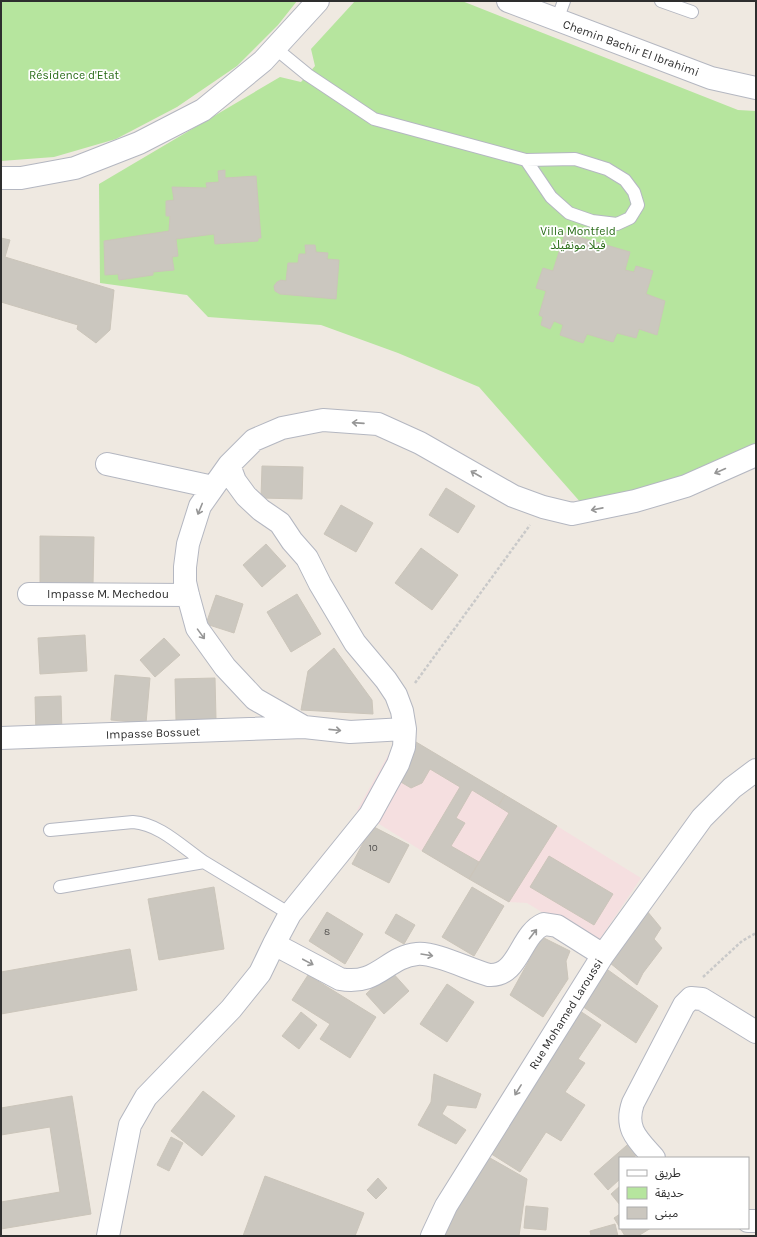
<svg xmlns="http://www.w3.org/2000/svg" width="757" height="1237" font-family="Karla,'Noto Sans Arabic',sans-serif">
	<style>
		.medical { fill: #f5dfe0 }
		.green { fill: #b6e59e }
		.building { fill: #cbc7bf; stroke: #cbc5ba }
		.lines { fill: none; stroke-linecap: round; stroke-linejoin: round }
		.service-casing { stroke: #b4b7c1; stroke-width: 14 }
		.minor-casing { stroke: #b4b7c1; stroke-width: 24 }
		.secondary-casing { stroke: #b4b7c1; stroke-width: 24 }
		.path { stroke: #c9c9c9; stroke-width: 2.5; stroke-dasharray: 3 2; stroke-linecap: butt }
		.service { stroke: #fff; stroke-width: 12 }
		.minor { stroke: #fff; stroke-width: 22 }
		.secondary { stroke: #fff; stroke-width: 22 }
		.oneway { stroke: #969696 }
		.labels { text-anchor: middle; stroke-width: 3.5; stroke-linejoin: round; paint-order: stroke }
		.number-label { font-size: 10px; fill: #555452 }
		.street-label { font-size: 12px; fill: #2e2e2e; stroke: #fff }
		.park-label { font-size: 12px; fill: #2c6e1b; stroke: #fff }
	</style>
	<rect width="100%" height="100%" fill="#efe9e1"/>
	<path class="medical" d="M400,734l157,92 84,52 -45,67 -69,-42 -18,-1 -87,-51 -65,-41z"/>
	<path class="green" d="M1,1h296l-19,24 -41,41 -60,41 -61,32 -62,18 -53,4z
		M355,1h107l276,109 18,1v338l-62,29 -112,26 -103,-117 -81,-34 -77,-28 -113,-8 -21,-22 -87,-12 -1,-99 181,-107 21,5 14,-16 -4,-17z"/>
	<path class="building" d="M225,170v8l31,-2 5,62h-3v3l-43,3 -1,-10 -38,5 2,17 -6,1 2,13 -21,2v3l-34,5 -1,-6 -13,1 -1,-34 65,-10 1,-15h-4v-15l8,-1 -2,-13 35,1 -1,-5 13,-1 -1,-11z
		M565,233l65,19 -5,18 9,2 2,-6 17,5 -7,23 19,7 -8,34 -18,-6 -3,9 -19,-5 -4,9 -26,-8 -4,9 -23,-8 3,-10 -9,-4 -4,8 -9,-4 2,-8 -4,-2 7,-24 -10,-3 7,-20 10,3z
		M1,238l9,2 -5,17 109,33 -4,40 -14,13 -19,-14 1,-4 -77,-23z
		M305,245h10l1,7 12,1 -1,6 12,1 -3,39 -56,-5 -5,-3 -1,-5 3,-4 4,-2 5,1 2,-18h10l1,-9h7z
		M262,466l41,1 -1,32 -41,-1z
		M446,488l29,18 -17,27 -29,-18z
		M341,505l32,18 -17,29 -32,-18z
		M40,536l54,1 -1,48 -53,-1z
		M266,544l20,22 -24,21 -19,-22z
		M421,548l37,27 -26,35 -37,-27z
		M297,594l24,40 -30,18 -24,-40z
		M216,595l27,9 -9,29 -28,-9z
		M85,635l2,36 -47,3 -2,-36z
		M164,638l16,17 -25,22 -15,-17z
		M334,648l38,52 1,14 -72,-4 7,-39z
		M115,675l35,3 -4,45 -35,-3z
		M215,678l1,41 -40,1 -1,-41z
		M61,696l1,38 -26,1 -1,-38z
		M416,742l89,53 -7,11 -26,-16 -16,28 9,5 -14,23 28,16 -10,17 -47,-28 38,-64 -30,-18 -8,14 -11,5 -17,-10z
		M505,795l52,31 -48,76 -40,-23 40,-66 -11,-7z
		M372,826l37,19 -20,38 -37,-19z
		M549,856l64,38 -19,31 -64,-38z
		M214,887l10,62 -65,11 -11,-61z
		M472,887l32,19 -30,50 -32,-19z
		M647,911l14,17 -7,11 8,9 -19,25 -6,12 -27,-22z
		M327,912l36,22 -18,30 -36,-23z
		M396,914l19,11 -11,19 -19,-11z
		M542,937l28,14 -4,10 2,18 -25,38 -33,-22z
		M130,949l7,41 -136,24v-42z
		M608,970l50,36 -22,37 -54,-37z
		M391,971l18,20 -25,23 -18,-20z
		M308,975l68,42 -26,41 -30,-19 10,-15 -38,-24z
		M447,984l27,18 -27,40 -27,-18z
		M577,1009l24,16 -23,34 7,4 -20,29 20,13 -24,36 -15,-9 -26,40 -35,-22z
		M301,1012l16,13 -18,24 -17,-13z
		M434,1074l47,20 -5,14 -29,-3 -5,9 24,16 -10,14 -38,-19 13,-23z
		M203,1091l32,25 -33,40 -31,-25z
		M72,1096l19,118 -90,15v-27l59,-10 -10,-65 -49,8v-27z
		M171,1137l12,6 -14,28 -12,-6z
		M634,1139l9,10 -10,9h-13v21l-12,11 -14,-16z
		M483,1154l44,25 -8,57h-84z
		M265,1176l99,37 -9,23h-112z
		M378,1178l9,10 -11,11 -9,-9z
		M620,1186v19l-9,-11z
		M526,1206l22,2 -2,22 -22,-2z
		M620,1214v14h31l-13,8h-13l-11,-18z
		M615,1224l3,12h-27l-1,-5z"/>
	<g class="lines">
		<g class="service-casing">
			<path id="service" d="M661,1l31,11
				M557,20l7,-19
				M275,48l33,27 66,44 152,41 49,-1 32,10 18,11 9,12 4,13 -8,13 -13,6 -25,-3 -23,-8 -18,-16 -25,-37
				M50,830l83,-8c27,2 49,25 71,40
				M60,887l144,-25 86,52"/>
		</g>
		<g class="minor-casing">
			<path id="minor" d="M107,464l106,23
				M229,465l-29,41 -12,38 -3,23v15l3,13 9,33 28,39 30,32 49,28 46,5 55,-3
				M29,594l159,1
				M1,738l303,-11
				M274,944l66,35c38,7 46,-22 77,-25 19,-2 52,16 72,21 30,2 31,-41 55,-51l13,2 46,29 -157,251 -14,30
				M603,955l99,-137 30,-30 24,-18
				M654,1158c-16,-18 -30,-29 -21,-55l51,-98 7,-7 11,1 54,33
				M748,1221h8
				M108,1236l22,-111 16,-28 85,-88 29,-36 14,-29 16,-30 80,-99 28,-51 6,-17 1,-18 -3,-18 -6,-16 -10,-15 -31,-37 -35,-59 -13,-26 -15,-17 -12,-18 -19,-13 -15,-14 -11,-15 -6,-16 25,-25 28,-12 41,-8 55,4 42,19 93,53 30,11 29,7 63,-13 51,-15 70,-31"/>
		</g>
		<g class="secondary-casing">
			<path id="secondary" d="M508,1l203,77 45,10
				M1,178h20l54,-10 64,-25 64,-33 60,-49 55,-60"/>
		</g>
		<path class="path" d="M415,683l115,-158
			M703,977l39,-36 14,-8"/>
		<use href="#service" class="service"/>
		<use href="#minor" class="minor"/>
		<use href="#secondary" class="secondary"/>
	</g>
	<defs><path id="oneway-shaft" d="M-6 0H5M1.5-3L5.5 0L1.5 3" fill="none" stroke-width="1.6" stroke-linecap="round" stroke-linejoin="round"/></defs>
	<g class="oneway">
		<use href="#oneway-shaft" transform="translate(358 423) rotate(-176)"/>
		<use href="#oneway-shaft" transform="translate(720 471) rotate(156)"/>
		<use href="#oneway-shaft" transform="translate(476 474) rotate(-150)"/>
		<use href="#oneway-shaft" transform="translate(200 509) rotate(112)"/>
		<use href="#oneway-shaft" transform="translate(597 509) rotate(169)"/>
		<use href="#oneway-shaft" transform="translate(201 634) rotate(54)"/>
		<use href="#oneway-shaft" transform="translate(335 730) rotate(6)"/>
		<use href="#oneway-shaft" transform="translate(533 934) rotate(-52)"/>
		<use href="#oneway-shaft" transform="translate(427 955) rotate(9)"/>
		<use href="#oneway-shaft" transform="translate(308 962) rotate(28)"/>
		<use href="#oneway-shaft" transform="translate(518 1090) rotate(122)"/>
	</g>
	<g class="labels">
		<g class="number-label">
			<text x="373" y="851">10</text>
			<text x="327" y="935">8</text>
		</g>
		<g class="street-label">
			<text transform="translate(631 48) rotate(20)" y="4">Chemin Bachir El Ibrahimi</text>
			<text x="108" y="598">Impasse M. Mechedou</text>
			<text transform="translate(153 733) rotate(-2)" y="4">Impasse Bossuet</text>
			<text transform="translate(566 1014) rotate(-58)" y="4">Rue Mohamed Laroussi</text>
		</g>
		<g class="park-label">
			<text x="74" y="79">Résidence d'Etat</text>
			<text x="578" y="235">Villa Montfeld<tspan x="578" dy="14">فيلا مونفيلد</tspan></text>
		</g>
	</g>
	<rect width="757" height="1237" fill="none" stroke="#2e2e2e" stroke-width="4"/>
	<rect x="619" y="1157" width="130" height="72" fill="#ffffff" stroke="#ababab"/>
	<rect x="627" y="1170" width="20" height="6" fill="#ffffff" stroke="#ababab"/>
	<text x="655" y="1177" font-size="12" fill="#2e2e2e">طريق</text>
	<rect x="627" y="1187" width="20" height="12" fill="#b6e59e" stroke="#ababab"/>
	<text x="655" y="1197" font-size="12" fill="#2e2e2e">حديقة</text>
	<rect x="627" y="1207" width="20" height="12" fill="#cbc7bf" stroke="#ababab"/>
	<text x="655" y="1217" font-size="12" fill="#2e2e2e">مبنى</text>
</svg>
